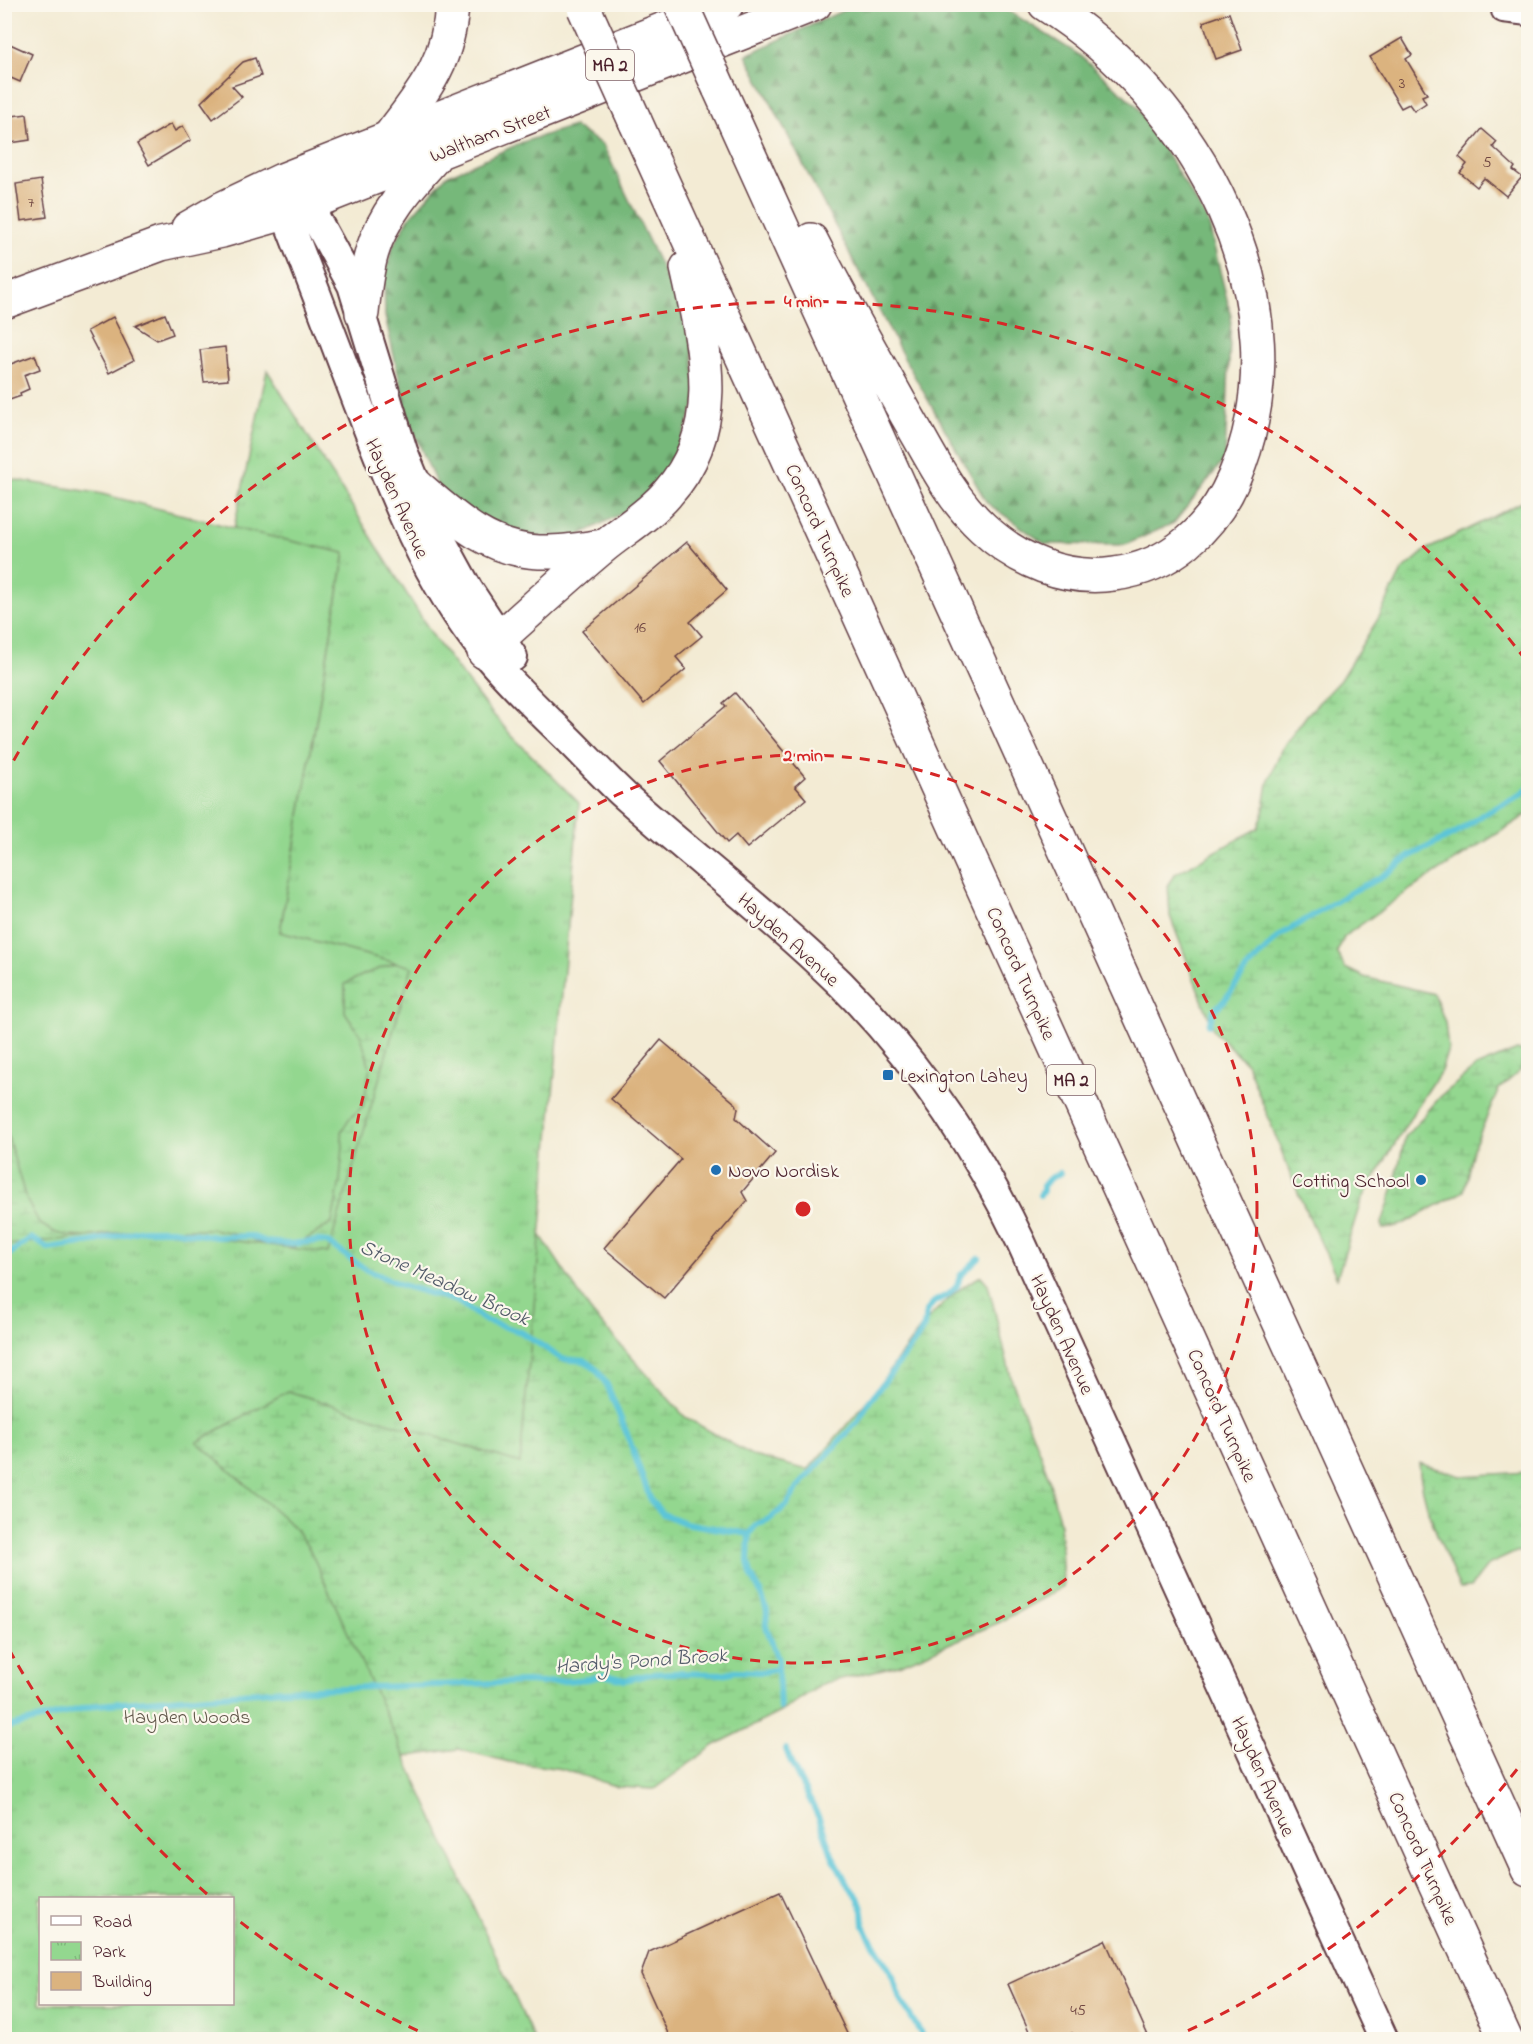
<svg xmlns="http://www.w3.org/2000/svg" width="1533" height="2044" font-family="'Indie Flower',sans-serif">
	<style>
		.grass { fill: #93d78f; stroke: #6e7b5d; stroke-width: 1.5 }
		.forest { fill: url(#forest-firs); stroke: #606c52; stroke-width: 1.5 }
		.wetland { fill: url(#wetland-marsh); stroke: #6e7b5d; stroke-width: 1.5 }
		.park { fill: url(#park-tufts); stroke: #6e7b5d; stroke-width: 1.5; fill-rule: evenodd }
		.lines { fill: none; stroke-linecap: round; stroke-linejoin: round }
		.stream { stroke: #5cc5d8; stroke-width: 6 }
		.building { fill: #dbb37f }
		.minor-casing { stroke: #633e44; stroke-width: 26 }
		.tertiary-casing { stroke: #633e44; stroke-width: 32 }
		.primary-casing { stroke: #633e44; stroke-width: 36 }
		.motorway-casing { stroke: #633e44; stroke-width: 36 }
		.minor { stroke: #fff; stroke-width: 22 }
		.tertiary { stroke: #fff; stroke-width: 28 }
		.primary { stroke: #fff; stroke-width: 33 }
		.motorway { stroke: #fff; stroke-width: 33 }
		.motorway-bridge-casing { stroke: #633e44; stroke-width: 36; stroke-linecap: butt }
		.motorway-bridge { stroke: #fff; stroke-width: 33 }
		.ring { fill: none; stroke: #d62828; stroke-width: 3; stroke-dasharray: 10 8 }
		.poi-dot { fill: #1f6fb2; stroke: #fbf7ec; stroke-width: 2 }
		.labels { text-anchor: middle; stroke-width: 4.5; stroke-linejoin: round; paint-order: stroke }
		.number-label { font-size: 16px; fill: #6e4440 }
		.shield { fill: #fbf7ec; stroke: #7f6065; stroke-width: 1.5 }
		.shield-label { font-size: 18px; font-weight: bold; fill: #4a1f2b }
		.street-label { font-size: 20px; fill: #4a1f2b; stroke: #fbf7ec }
		.poi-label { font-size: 20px; fill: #4a1f2b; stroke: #fbf7ec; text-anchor: start }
		.park-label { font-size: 20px; fill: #605649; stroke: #fbf7ec }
		.water-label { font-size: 21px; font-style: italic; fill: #505968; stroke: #fbf7ec }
		.centre { fill: #d62828; stroke: #fbf7ec; stroke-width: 3 }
		.ring-label { font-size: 18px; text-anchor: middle; font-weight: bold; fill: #d62828; stroke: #fbf7ec; stroke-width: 4.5; stroke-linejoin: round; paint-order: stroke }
	</style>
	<defs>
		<pattern id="forest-firs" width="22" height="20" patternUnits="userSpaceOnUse" patternTransform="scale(1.5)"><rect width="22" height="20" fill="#76b87a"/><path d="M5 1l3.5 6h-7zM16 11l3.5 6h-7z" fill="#639564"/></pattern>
		<pattern id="wetland-marsh" width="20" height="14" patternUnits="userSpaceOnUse" patternTransform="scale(1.5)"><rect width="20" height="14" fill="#93d78f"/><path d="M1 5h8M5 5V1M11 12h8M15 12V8" fill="none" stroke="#80b87c"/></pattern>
		<pattern id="park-tufts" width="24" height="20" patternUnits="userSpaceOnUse" patternTransform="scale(1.5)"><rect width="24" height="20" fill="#93d78f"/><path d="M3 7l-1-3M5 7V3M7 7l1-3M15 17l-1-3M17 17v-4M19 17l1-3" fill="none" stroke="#80b87c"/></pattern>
	</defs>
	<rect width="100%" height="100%" fill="#fbf7ec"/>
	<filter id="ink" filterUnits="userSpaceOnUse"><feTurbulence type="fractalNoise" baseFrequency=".0167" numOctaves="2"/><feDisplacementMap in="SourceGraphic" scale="12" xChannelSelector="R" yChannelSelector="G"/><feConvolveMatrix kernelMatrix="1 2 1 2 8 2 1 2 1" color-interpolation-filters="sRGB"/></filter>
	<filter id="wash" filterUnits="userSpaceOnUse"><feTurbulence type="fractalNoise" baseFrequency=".008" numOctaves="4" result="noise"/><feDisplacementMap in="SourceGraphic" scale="24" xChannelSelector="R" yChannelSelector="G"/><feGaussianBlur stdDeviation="1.35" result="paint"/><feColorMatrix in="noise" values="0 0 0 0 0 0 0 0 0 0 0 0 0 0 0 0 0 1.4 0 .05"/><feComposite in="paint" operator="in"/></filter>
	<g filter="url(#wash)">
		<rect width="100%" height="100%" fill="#f3ebd4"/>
		<path class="grass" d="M4,478l94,15 136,35 111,25 -65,379 133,35 -84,286 -177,-23 -144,15 -4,-27z"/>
		<path class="forest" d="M855,5h144l79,49 59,52 71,115 23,95 -6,143 -51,64 -49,22 -80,-1 -58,-41 -83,-145 -158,-303z
			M573,126l30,19 87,183 7,71 -23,61 -36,45 -66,34 -70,-3 -64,-48 -30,-70 -23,-102 -1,-39 9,-31 17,-29 36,-41 77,-34z"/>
		<path class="wetland" d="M1528,499v315l-117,75 -66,47 -8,16 8,16 19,9 70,17 11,28 3,27 -7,22 -26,39 -54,91 -24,77 -39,-85 -51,-129 -33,-33 -44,-115 -2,-32 7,-10 83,-46 5,-14 5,-31 13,-33 26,-35 33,-35 38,-61 24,-48 24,-21z
			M415,956l71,196 105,160 94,105 68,39 55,14c20,-24 42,-48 62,-73 34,-43 61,-96 111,-121l7,8 24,97 35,91 13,51 3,64 -63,35 -101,43 -75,18 -44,29 -65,33 -61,44 -36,-2 -56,-18 -53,-7 -50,-13 -71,10 -383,-155 -1,-480 22,75 14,25 16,9 13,3 18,1 53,-8h73l30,6 19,9 27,6 43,-27 8,-42 3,-35 -2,-14 8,-13 14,-13 7,-38 -9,-32 -16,-24v-28l20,-10z
			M1517,1050l7,2 -3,18 -22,19 -26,60 -9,42 -63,34 -18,4 -1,-6 12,-36 11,-50 35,-40 36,-30z
			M1419,1463l42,13 67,-4v79l-12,1 -28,13 -18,23 -10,1c-16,-38 -39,-85 -41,-126z"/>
		<path class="park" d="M267,370l168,269 50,66 27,31 67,67 -59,660 -232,-72 -91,51 87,76 12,12 14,20 224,489h-529v-800l3,6 144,-15 176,23 84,-286 -132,-35 65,-379 -111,-25zM40,1898h192v106h-192z"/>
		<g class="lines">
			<path class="stream" d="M1209,1025l5,-15 10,-9 23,-32 32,-33 74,-45 27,-13 30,-22 46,-23 29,-20 35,-18 8,-7
				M1040,1195l3,-4v-5l6,-7 11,-6
				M4,1258l27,-20 17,10 42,-6 53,-12h29l44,7 35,-1 15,6 23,2 30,-3 8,1 38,27 36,16 56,16 29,20 35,11 41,27 23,2 12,9 10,15 20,49 24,67 12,13 22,9 64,11
				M778,1669l2,39
				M4,1728l93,-23 185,-15 245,-8 14,1 47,-4 16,-4 21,5 26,-6 20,-1 52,1 12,-3 28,1 15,-3v-9l-12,-34 1,-15 -7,-20 -9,-16 -3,-14 1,-27 7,-9 15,-7 16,-13 11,-18 60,-66 10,-18 49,-64 7,-12 2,-15 8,-10 15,-8 8,-8 3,-10 19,-18
				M786,1749l5,14 28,55 13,37 17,32 9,10 5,14 1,15 5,10 25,41 4,16 9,17 18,30"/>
		</g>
		<g id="blocks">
			<path class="building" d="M1229,13l13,37 -26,9 -13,-37z
				M1402,38l10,17 -6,4 21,35 -5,2 4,7 -12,8 -5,-7 -8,4 -31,-51z
				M10,44l22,10 -12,28 -16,-7v-19z
				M255,58l6,18 -29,10 10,11 -29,22 -12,-17 42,-40z
				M27,114l3,26 -26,4v-27z
				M171,124l4,7 8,-5 8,14 -42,25 -12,-21z
				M1482,129l15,13 -4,5 22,20 -2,3 9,7 -16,19 -22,-18 -7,9 -17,-14 7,-9 -8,-7z
				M41,180l6,37 -26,4 -5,-37z
				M165,314l8,20 -16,6 -22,-14z
				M113,317l21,43 -25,13 -22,-42z
				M225,347l3,33 -24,2 -4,-32z
				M35,355l5,14 -16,6 5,14 -9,4 1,3 -17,6v-45l4,8z
				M687,542l40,48 -37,32 12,14 -26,21 10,12 -42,35 -62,-73z
				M735,693l70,84 -10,9 11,13 -59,49 -11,-13 -9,8 -67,-82 66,-55 -3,-3z
				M661,1040l75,64 2,4 -2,10 39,35 -33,39 5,9 -83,97 -60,-50 77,-89 -70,-60z
				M780,1892l70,148h-179l-30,-66 8,-22z
				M1105,1940l45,100h-76l-2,-7 -14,7h-25l-25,-56z"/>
		</g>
	</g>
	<g filter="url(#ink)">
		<use href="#blocks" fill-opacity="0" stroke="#633e44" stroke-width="1.5"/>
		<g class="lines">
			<g class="minor-casing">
				<path id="minor" d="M1503,11l25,3"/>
			</g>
			<g class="tertiary-casing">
				<path id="tertiary" d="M291,187l24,30 37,68 51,166 31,76 34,62 45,68
					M282,192l3,21c25,64 50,129 74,193 33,86 67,175 126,247 23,28 50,54 76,79 22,21 42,44 64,64 71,63 147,121 215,187 75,75 135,163 181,259l363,798"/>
			</g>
			<g class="primary-casing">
				<path id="primary" d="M188,228l33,-19 61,-29 445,-176
					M4,302l157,-58 61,-13 63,-18 530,-209
					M362,313c2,-20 4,-41 10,-61 11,-37 36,-65 62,-94"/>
			</g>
			<g class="motorway-casing">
				<path id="motorway" d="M719,88l809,1782
					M635,121l871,1919
					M389,137c34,-45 60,-74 63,-133
					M811,240c30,59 63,116 95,174 23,39 43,83 77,114 35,33 82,53 131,46 56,-7 98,-45 120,-96 75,-176 -38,-379 -189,-474
					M415,484c37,32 72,66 124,68 22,1 44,-3 65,-6
					M484,652c40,-35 79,-72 120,-106 21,-17 45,-31 63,-52 60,-66 37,-149 20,-226"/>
			</g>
			<use href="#minor" class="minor"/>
			<use href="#tertiary" class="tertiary"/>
			<use href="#primary" class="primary"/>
			<use href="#motorway" class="motorway"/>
			<g class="motorway-bridge-casing">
				<path id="motorway-bridge" d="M681,4l38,84
					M584,8l51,113"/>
			</g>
			<use href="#motorway-bridge" class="motorway-bridge"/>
		</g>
	</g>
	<g class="ring">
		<circle cx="803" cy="1209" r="454"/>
		<path d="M1528 1755A908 908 0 0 1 1172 2038M434 2038A908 908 0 0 1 238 1920M207 1894A908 908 0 0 1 5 1642M5 776A908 908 0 0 1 1528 663"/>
	</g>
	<g class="poi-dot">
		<rect x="882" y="1069" width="12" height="12" rx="3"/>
		<circle cx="716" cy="1170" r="6"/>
		<circle cx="1421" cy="1180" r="6"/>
	</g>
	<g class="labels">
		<g class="number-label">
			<text x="1402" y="88">3</text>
			<text x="1487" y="167">5</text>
			<text x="31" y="207">7</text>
			<text x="640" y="632">16</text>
			<text x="1078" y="2015">45</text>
		</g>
		<g class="shield">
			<rect x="586" y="50" width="48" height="30" rx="4.5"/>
			<rect x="1047" y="1065" width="48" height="30" rx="4.5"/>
		</g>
		<g class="shield-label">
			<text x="610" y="71">MA 2</text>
			<text x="1071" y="1086">MA 2</text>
		</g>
		<g class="street-label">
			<text transform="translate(490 133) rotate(-21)" y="7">Waltham Street</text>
			<text transform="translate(398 498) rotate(66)" y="7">Hayden Avenue</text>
			<text transform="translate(821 530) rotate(66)" y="7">Concord Turnpike</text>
			<text transform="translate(789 939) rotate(42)" y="7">Hayden Avenue</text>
			<text transform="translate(1022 973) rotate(66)" y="7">Concord Turnpike</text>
			<text transform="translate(1063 1334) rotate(66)" y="7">Hayden Avenue</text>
			<text transform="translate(1223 1415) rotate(66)" y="7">Concord Turnpike</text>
			<text transform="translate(1264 1776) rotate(66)" y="7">Hayden Avenue</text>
			<text transform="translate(1424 1858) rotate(66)" y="7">Concord Turnpike</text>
		</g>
		<g class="poi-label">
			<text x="900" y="1082">Lexington Lahey</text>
			<text x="728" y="1177">Novo Nordisk</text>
			<text x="1409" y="1187" text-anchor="end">Cotting School</text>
		</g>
		<g class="park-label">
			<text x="187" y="1723">Hayden Woods</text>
		</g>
		<g class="water-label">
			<text transform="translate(445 1282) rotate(24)" y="7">Stone Meadow Brook</text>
			<text transform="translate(641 1660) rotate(-4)" y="7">Hardy's Pond Brook</text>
		</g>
	</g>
	<circle cx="803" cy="1209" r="9" class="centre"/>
	<g class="ring-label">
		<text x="803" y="307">4 min</text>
		<text x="803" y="761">2 min</text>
	</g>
	<rect width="1533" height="2044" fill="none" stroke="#fbf7ec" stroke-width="24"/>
	<rect x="39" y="1897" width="195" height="108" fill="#fbf7ec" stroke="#b4a19f" stroke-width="1.5"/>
	<rect x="51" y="1916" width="30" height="9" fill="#ffffff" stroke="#b4a19f" stroke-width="1.5"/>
	<text x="93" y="1927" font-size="18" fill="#4a1f2b">Road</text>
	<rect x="51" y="1942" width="30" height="18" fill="url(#park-tufts)" stroke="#b4a19f" stroke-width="1.5"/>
	<text x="93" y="1957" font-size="18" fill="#4a1f2b">Park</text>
	<rect x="51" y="1972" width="30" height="18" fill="#dbb37f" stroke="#b4a19f" stroke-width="1.5"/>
	<text x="93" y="1987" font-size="18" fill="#4a1f2b">Building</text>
</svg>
